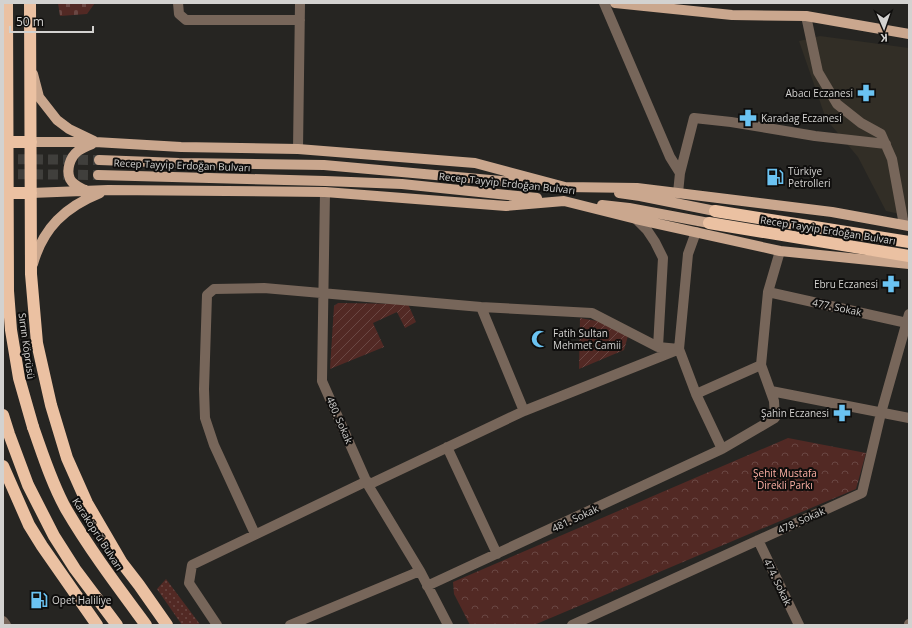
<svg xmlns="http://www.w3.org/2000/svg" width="912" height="628" font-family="'Open Sans',sans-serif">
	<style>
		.built { fill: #322e26 }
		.grass { fill: url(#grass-dots) }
		.cemetery { fill: url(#cemetery-stones) }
		.park { fill: url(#park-crowns) }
		.garden { fill: url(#garden-furrows) }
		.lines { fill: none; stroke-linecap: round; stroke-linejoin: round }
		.major-tunnel { stroke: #403f3c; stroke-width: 10; stroke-dasharray: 10 5; stroke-linecap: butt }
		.minor { stroke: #77665a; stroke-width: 10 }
		.major { stroke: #caa78e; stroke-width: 10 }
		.highway { stroke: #ebc1a2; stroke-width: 12 }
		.highway-bridge { stroke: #ebc1a2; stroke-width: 12 }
		.labels { text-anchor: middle; stroke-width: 4; stroke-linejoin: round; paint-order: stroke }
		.poi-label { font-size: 10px; fill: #d3d2d0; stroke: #0f0e0d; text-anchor: start }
		.street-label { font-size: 10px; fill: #d3d2d0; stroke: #0f0e0d }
		.park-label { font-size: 10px; fill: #fcaea3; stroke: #0f0e0d }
	</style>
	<defs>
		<pattern id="grass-dots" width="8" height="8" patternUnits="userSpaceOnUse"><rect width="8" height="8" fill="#522924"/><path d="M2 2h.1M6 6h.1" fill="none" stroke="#6a4743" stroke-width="1.8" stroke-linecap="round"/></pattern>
		<pattern id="cemetery-stones" width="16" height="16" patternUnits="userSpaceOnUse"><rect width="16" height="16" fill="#522924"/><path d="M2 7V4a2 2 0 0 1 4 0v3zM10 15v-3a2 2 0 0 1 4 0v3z" fill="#6a4743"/></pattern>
		<pattern id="park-crowns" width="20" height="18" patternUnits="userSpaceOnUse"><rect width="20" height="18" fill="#522924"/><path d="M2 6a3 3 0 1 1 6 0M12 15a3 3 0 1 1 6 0" fill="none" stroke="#6a4743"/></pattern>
		<pattern id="garden-furrows" width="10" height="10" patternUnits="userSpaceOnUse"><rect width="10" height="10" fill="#522924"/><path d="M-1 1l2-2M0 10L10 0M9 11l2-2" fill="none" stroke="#6a4743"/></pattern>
	</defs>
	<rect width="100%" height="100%" fill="#262522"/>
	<path class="built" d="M820,36l89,12v168l-23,-5 -28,-54 -32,-38 -27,-78z"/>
	<path class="grass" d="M166,579l33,44 1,2h-18l-25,-36z"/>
	<path class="cemetery" d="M58,3h37l-8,11 -27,2z"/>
	<path class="park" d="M788,438l78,15 -10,36 -322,136h-64l-16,-31 -1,-12z"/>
	<path class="garden" d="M338,303l70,1 8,18 -11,6 -8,-16 -24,11 11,24 -54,22 4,-63z
		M580,318l45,8 3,10 -4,14 -45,19z"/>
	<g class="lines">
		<path class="major-tunnel" d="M3,159l96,1
			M3,174l95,1"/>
		<path class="minor" d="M178,3l1,11 7,6h114
			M604,3l66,154 10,16 -2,20
			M806,16l12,56 19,32 24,19 20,11 11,25 12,66
			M298,149l2,-146
			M680,173l14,-55 37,4 84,14 71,8
			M325,192l-3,189 46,104 52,86 28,54
			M636,219l11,11 8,12 8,16 -5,89
			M696,232l-8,22 -9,95 17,45 26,55
			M768,292l139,31
			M481,307l43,104
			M771,391l138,27
			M696,394l65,-29
			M447,447l50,107
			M368,485l156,-74 153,-61
			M255,534l-41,-89 -9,-27 -1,-29 3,-94 7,-6 50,-1 217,19 111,6 66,34 21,2
			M758,540l41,85
			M427,586l295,-137 53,-31 -1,-17 -13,-36 7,-73 12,-41
			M3,621l3,4
			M217,625l-28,-42 3,-18 175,-84
			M290,625l130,-54
			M572,625l290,-132 19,-80 28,-99
			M909,625v-1"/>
		<path class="major" d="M615,3l117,12 74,1 103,18
			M33,74l6,23 18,23 12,9 25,12
			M31,142h64l86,5 117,2 177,14 90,24 72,1 195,24 77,14
			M99,160l80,3 145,2 211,19
			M98,175l227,6 77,3 135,14
			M85,190c-6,-3 -12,-5 -15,-11 -4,-9 0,-22 8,-28 4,-3 9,-5 14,-7
			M31,193l77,-3 217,2 181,14 58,-5 72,18 144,32 129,13
			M619,193l21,3 75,15
			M602,205l27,3 80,15
			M33,264c10,-36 32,-57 67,-71"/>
		<path class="highway" d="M30,3l1,271 6,69 14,62 16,53 20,45 35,60 17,22 28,40
			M3,142h28
			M3,193h28
			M715,211l194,31
			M709,223l200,33
			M3,415l6,19 19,51 26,51 21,33 42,56
			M33,427c10,28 19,57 33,82 24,41 52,78 80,116
			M3,466l26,59 13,21 55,79"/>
		<path class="highway-bridge" d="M7,3l1,288 3,39 8,48 14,49"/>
	</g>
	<defs>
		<g id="pharmacy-bare" transform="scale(1.38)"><path d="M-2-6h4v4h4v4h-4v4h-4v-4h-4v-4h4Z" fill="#6bc3f2" stroke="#0f0e0d" stroke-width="2.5" paint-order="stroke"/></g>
		<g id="fuel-bare" transform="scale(1.38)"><path d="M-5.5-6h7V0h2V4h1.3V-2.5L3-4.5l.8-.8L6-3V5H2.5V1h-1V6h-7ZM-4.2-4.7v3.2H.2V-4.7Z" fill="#6bc3f2" stroke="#0f0e0d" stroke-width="2.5" paint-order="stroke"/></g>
		<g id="mosque-bare" transform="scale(1.38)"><path d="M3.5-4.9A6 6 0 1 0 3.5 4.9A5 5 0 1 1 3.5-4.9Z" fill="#6bc3f2" stroke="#0f0e0d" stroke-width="2.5" paint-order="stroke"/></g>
	</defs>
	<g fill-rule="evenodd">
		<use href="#pharmacy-bare" x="866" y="93"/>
		<use href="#pharmacy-bare" x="748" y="118"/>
		<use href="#fuel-bare" x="775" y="177"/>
		<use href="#pharmacy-bare" x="891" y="284"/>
		<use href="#mosque-bare" x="540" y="339"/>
		<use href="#pharmacy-bare" x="842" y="413"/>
		<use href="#fuel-bare" x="39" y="600"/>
	</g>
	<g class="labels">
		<g class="poi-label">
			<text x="853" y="97" text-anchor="end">Abacı Eczanesi</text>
			<text x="761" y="122">Karadag Eczanesi</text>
			<text x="788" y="175">Türkiye<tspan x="788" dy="12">Petrolleri</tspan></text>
			<text x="878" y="288" text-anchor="end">Ebru Eczanesi</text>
			<text x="553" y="337">Fatih Sultan<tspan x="553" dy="12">Mehmet Camii</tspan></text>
			<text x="829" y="417" text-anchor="end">Şahin Eczanesi</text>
			<text x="52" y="604">Opet Haliliye</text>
		</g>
		<g class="street-label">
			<text transform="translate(182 165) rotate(2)" y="4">Recep Tayyip Erdoğan Bulvarı</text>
			<text transform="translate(507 183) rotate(6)" y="4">Recep Tayyip Erdoğan Bulvarı</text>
			<text transform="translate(828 230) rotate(9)" y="4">Recep Tayyip Erdoğan Bulvarı</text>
			<text transform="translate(837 307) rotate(12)" y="4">477. Sokak</text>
			<text transform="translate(27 346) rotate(82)" y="4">Sırrın Köprüsü</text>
			<text transform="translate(340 420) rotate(66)" y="4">480. Sokak</text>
			<text transform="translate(575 518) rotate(-25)" y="4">481. Sokak</text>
			<text transform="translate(801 520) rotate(-24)" y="4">478. Sokak</text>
			<text transform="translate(98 534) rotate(57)" y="4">Karaköprü Bulvarı</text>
			<text transform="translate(778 582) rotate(64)" y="4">474. Sokak</text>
		</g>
		<g class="park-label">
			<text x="785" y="477">Şehit Mustafa<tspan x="785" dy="12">Direkli Parkı</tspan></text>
		</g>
	</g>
	<rect width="912" height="628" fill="none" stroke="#d3d2d0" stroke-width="8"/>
	<g transform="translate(884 28) rotate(178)" stroke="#0f0e0d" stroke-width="3" paint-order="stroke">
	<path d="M0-3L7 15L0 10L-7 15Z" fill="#d3d2d0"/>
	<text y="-6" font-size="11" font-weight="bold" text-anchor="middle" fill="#d3d2d0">K</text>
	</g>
	<path d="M10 26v6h83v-6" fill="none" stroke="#d3d2d0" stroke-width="2"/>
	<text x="16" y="26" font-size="12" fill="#d3d2d0" stroke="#0f0e0d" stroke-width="3" paint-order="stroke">50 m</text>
</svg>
